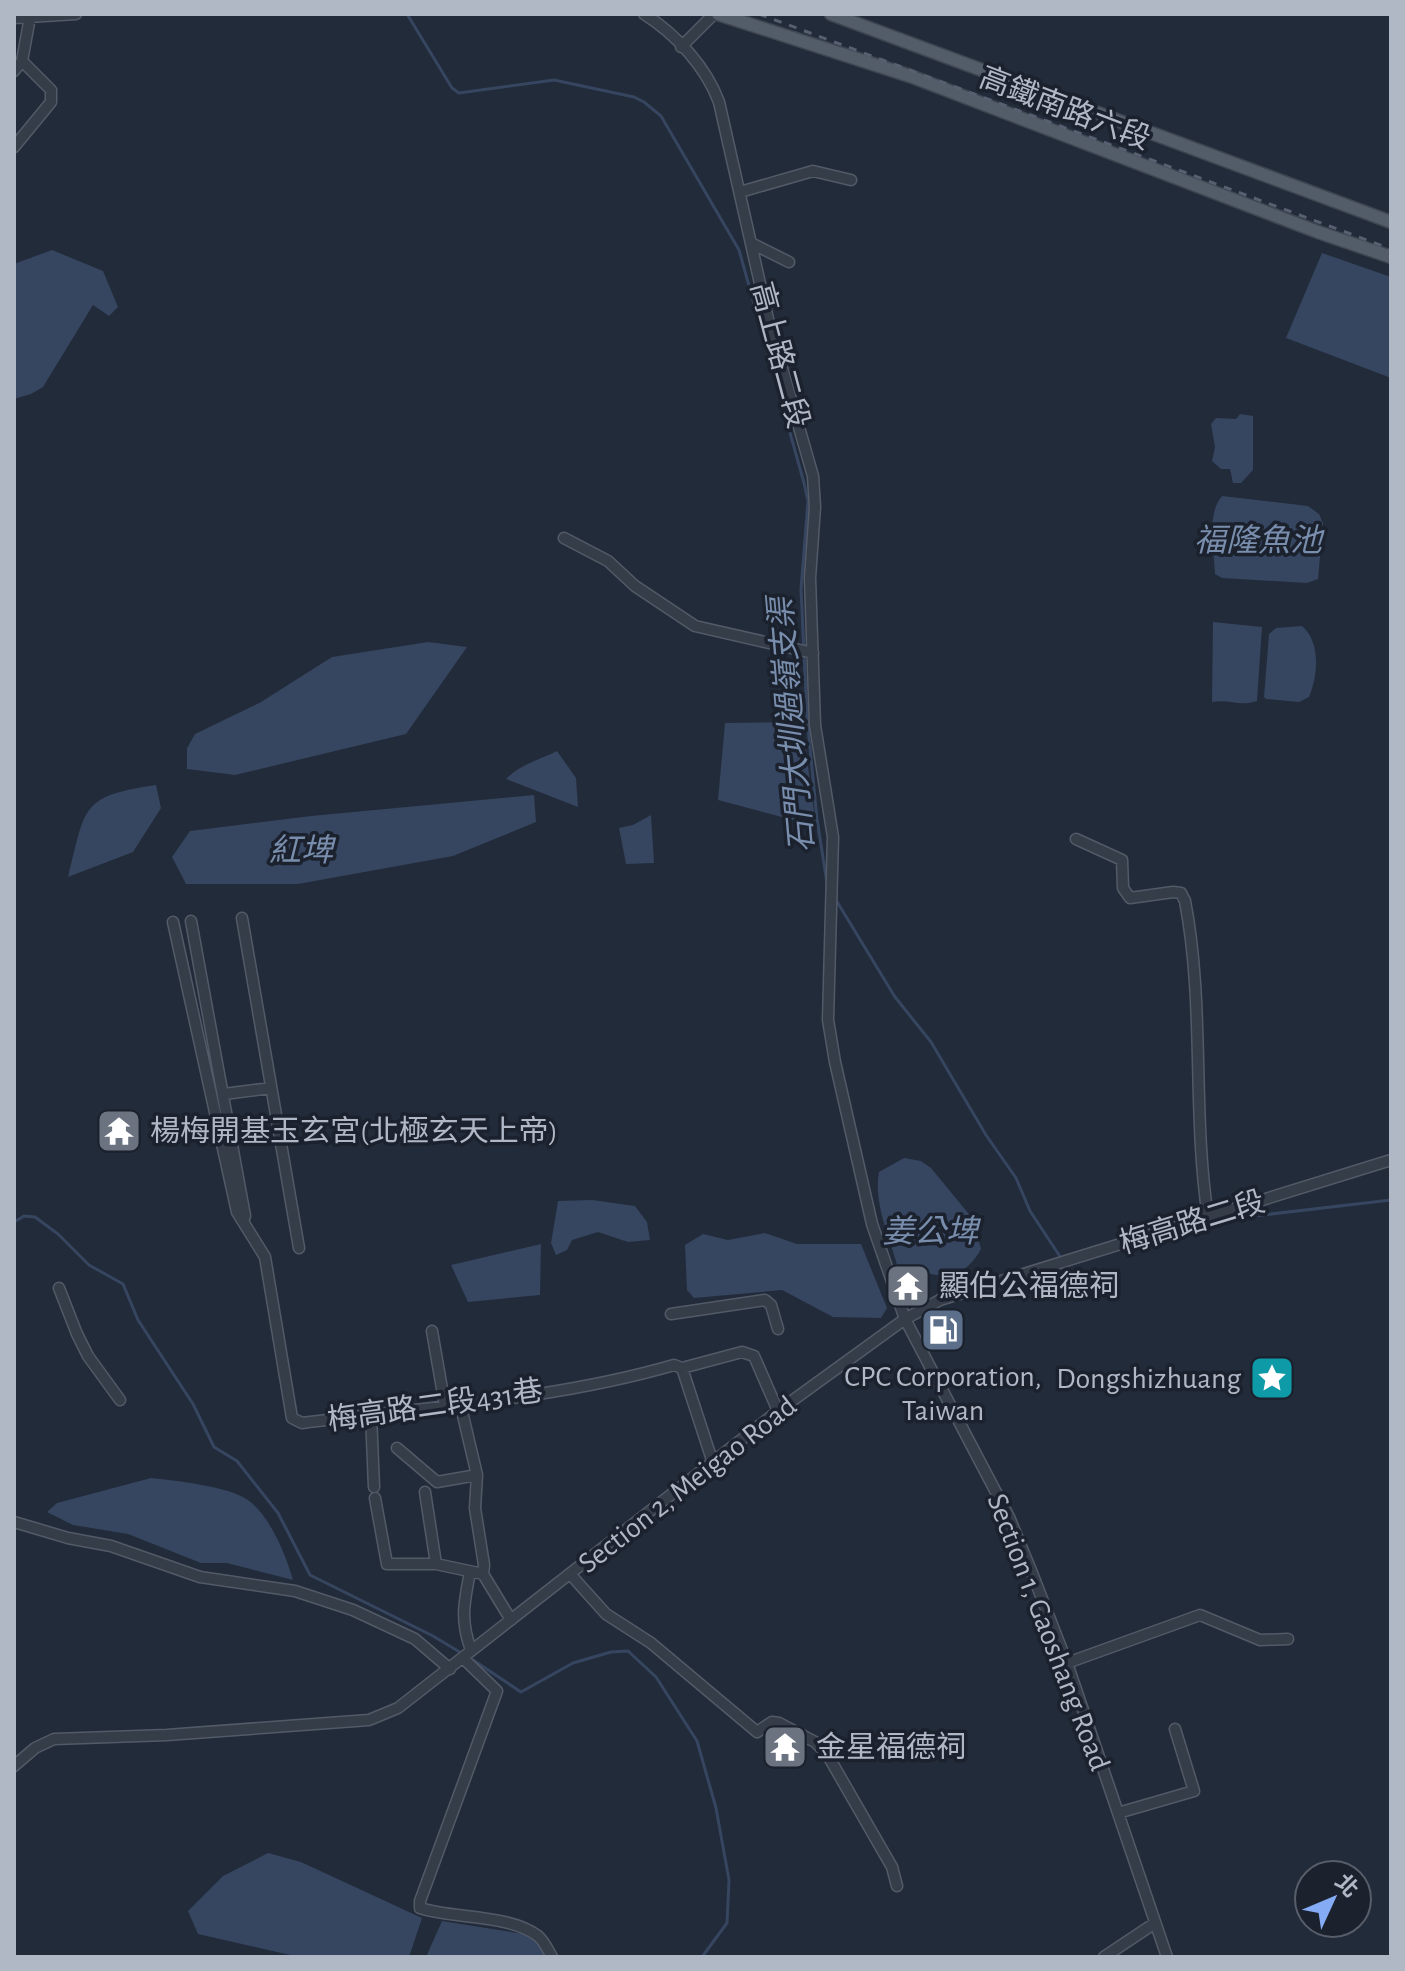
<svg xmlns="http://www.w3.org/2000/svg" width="1405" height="1971" font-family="'Alegreya Sans','Noto Sans TC',sans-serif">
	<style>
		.water { fill: #364560 }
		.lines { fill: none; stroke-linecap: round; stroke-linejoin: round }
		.stream { stroke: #364560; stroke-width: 3 }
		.minor-casing { stroke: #535a67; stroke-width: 13 }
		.major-casing { stroke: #3f4652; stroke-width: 15 }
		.minor { stroke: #353d49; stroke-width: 10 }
		.major { stroke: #535c69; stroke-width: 12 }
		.rail { stroke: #576070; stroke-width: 3; stroke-dasharray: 8 8; stroke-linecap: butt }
		.labels { text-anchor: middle; stroke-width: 7; stroke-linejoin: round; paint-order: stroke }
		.street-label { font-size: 30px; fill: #b0b7c5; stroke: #1b222e }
		.poi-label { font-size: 30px; fill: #b0b7c5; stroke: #1b222e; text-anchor: start }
		.water-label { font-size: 32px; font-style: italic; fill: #798dad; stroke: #1b222e }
	</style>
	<rect width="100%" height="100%" fill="#222b39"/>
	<path class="water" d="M52,250l51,21 15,36 -9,9 -16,-11 -50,82 -12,7 -17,5v-135z
		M1322,253l69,24v101l-105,-40z
		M1240,414l13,2v54l-12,13h-8l-3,-14h-9l-9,-8 3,-14 -4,-23 5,-6 20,1z
		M1222,496l86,10 11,8 4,9 -5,56 -11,4 -85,-5 -7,-4c-1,-25 -9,-59 7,-78z
		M1213,622l49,5 -5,74c-18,6 -26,-2 -45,1z
		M1302,626c19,16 16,50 7,71l-10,5 -33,-3 -2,-2 5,-63 7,-6z
		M428,642l39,5 -61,87 -171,41 -48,-6v-21l8,-14 66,-32 71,-45z
		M802,722l14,104 -98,-26 7,-77z
		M557,751l19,27 2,29 -72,-28c13,-14 33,-19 51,-28z
		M156,785l5,23 -28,44 -65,25c18,-69 11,-81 88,-92z
		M534,795l2,27 -83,34 -155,28h-112l-14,-27 18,-26 121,-15z
		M651,815l3,48 -28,1 -7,-36 14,-3z
		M904,1158l17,3 10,7 42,51 8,30c-21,38 -46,25 -83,19 -8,-29 -25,-66 -19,-96z
		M592,1200l43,6 12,16 3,18 -22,2 -30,-10 -26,8 -5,10 -11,5 -5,-12 7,-42z
		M765,1233l32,11h64l26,64 -6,10 -48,-1 -51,-27 -88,8 -7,-8 -2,-45 18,-11 25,6z
		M541,1244l-1,51 -72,7 -17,-37z
		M151,1478c22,2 80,9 97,22 22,16 38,55 45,80l-66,-17h-26l-73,-29 -55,-9 -26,-13 10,-9z
		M268,1853l33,9 121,56 -13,39h-110l-101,-23 -10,-23 35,-35z
		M442,1921l95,15 14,21h-125z"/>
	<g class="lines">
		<path class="stream" d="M407,14l45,74 7,5 95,-13 80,17 10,5 17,14 78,134 65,233 4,18 -7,88 6,128 10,102 10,64
			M836,900l59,97 36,45 55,93 30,43 14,33 31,47
			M14,1077v3
			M1236,1212l18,4 137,-16
			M14,1222l10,-6 11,1 23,17 31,31 34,19 15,36 55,84 21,43 23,14 41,52 32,62 123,61 30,18
			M1122,1238l94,-30 5,1
			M470,1658l51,34 52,-29 38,-11 17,-1 28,26 41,64 19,67 13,72 -2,43 -25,34"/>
		<g class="minor-casing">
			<path id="minor" d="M644,14c32,20 62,53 75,88l49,217 45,157 2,31 -5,71 5,147 18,112 -5,183 7,42 37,162 33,95 104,198 23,56 35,90 100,294
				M14,18l62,-4
				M681,47l33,-33
				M14,71l8,-10 8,-44
				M14,147l37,-45v-12l-29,-29
				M740,192l73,-21 38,9
				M751,243l38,19
				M564,538l44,23 27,25 60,40 118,27
				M1076,839l46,21 1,28 7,10 43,-6 8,1 4,8c20,104 7,211 23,316
				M242,918l57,330
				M191,921l54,295 -2,5
				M173,922l64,290 28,45 27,161 10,5c123,-16 251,-23 372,-58l8,3 31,95
				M224,1094l47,-6
				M59,1288l18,46 11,22 32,44
				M671,1314l94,-14 6,5 7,24
				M432,1331l13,75
				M682,1368l60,-16 12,4 24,55
				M460,1403l17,72 -2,33 9,57 -1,9 28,46
				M371,1415l3,72
				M397,1448l40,34 40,-7
				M425,1492l11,72
				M375,1498l12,66h49l47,10
				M14,1522l54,16 43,8 89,31 95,14 58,19 62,29 35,30
				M470,1572c-6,31 -10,48 1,78
				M571,1575l35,39 45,29 106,89 15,-10 7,1 36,19 12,12 65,113 5,19
				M463,1658l34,33 -77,210v7c34,11 89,6 118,28 6,5 10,14 14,21
				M1067,1663l133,-48 60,25 28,-1
				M14,1766l21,-18 19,-9 113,-4 202,-15 29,-12 380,-297 127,-92 35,-19 451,-140
				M1118,1813l76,-22 -19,-62
				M1104,1957l51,-34"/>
		</g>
		<g class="major-casing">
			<path id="major" d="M718,14l192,62 408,156 73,25
				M831,14l560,208"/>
		</g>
		<use href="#minor" class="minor"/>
		<use href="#major" class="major"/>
		<path class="rail" d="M759,14l632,235"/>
	</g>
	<defs>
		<g id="temple-square" transform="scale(2.3)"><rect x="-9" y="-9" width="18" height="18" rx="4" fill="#6b7280" stroke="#1b222e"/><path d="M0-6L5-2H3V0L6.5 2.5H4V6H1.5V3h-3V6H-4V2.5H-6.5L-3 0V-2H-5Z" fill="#fff"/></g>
		<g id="fuel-square" transform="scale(2.3)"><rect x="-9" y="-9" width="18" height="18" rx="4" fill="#5c6f8a" stroke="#1b222e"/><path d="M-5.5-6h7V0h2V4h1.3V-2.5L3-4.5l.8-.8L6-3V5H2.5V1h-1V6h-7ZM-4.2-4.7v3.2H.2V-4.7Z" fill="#fff"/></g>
		<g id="sight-square" transform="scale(2.3)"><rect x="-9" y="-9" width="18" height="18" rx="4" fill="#0f9aa8" stroke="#1b222e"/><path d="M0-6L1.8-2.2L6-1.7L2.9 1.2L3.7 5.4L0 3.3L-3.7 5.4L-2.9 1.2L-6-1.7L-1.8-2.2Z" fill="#fff"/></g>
	</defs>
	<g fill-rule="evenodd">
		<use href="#temple-square" x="119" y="1131"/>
		<use href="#temple-square" x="908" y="1286"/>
		<use href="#fuel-square" x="943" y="1330"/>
		<use href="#sight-square" x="1272" y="1378"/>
		<use href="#temple-square" x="785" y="1747"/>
	</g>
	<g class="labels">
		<g class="street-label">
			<text transform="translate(1065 108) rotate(21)" y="10">高鐵南路六段</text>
			<text transform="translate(780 355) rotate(75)" y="10">高上路二段</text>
			<text transform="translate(1192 1222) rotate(-17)" y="10">梅高路二段</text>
			<text transform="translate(435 1405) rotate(-8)" y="10">梅高路二段431巷</text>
			<text transform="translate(687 1484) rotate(-38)" y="10">Section 2, Meigao Road</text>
			<text transform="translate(1049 1632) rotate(69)" y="10">Section 1, Gaoshang Road</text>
		</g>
		<g class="poi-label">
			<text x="150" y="1141">楊梅開基玉玄宮(北極玄天上帝)</text>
			<text x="939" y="1296">顯伯公福德祠</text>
			<text x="943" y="1386" text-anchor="middle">CPC Corporation,<tspan x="943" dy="34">Taiwan</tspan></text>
			<text x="1241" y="1388" text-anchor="end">Dongshizhuang</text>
			<text x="816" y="1757">金星福德祠</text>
		</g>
		<g class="water-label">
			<text x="1258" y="551">福隆魚池</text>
			<text transform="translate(791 725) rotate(-95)" y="11">石門大圳過嶺支渠</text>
			<text x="301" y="861">紅埤</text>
			<text x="930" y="1242">姜公埤</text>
		</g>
	</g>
	<rect width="1405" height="1971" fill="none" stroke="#b0b7c5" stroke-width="32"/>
	<g transform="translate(1333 1899) rotate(46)"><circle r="38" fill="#1b222e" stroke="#575e6a" stroke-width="2"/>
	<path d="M0-6L14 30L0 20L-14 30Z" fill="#86abf5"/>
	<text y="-12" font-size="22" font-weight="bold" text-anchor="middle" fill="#b0b7c5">北</text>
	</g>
</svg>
